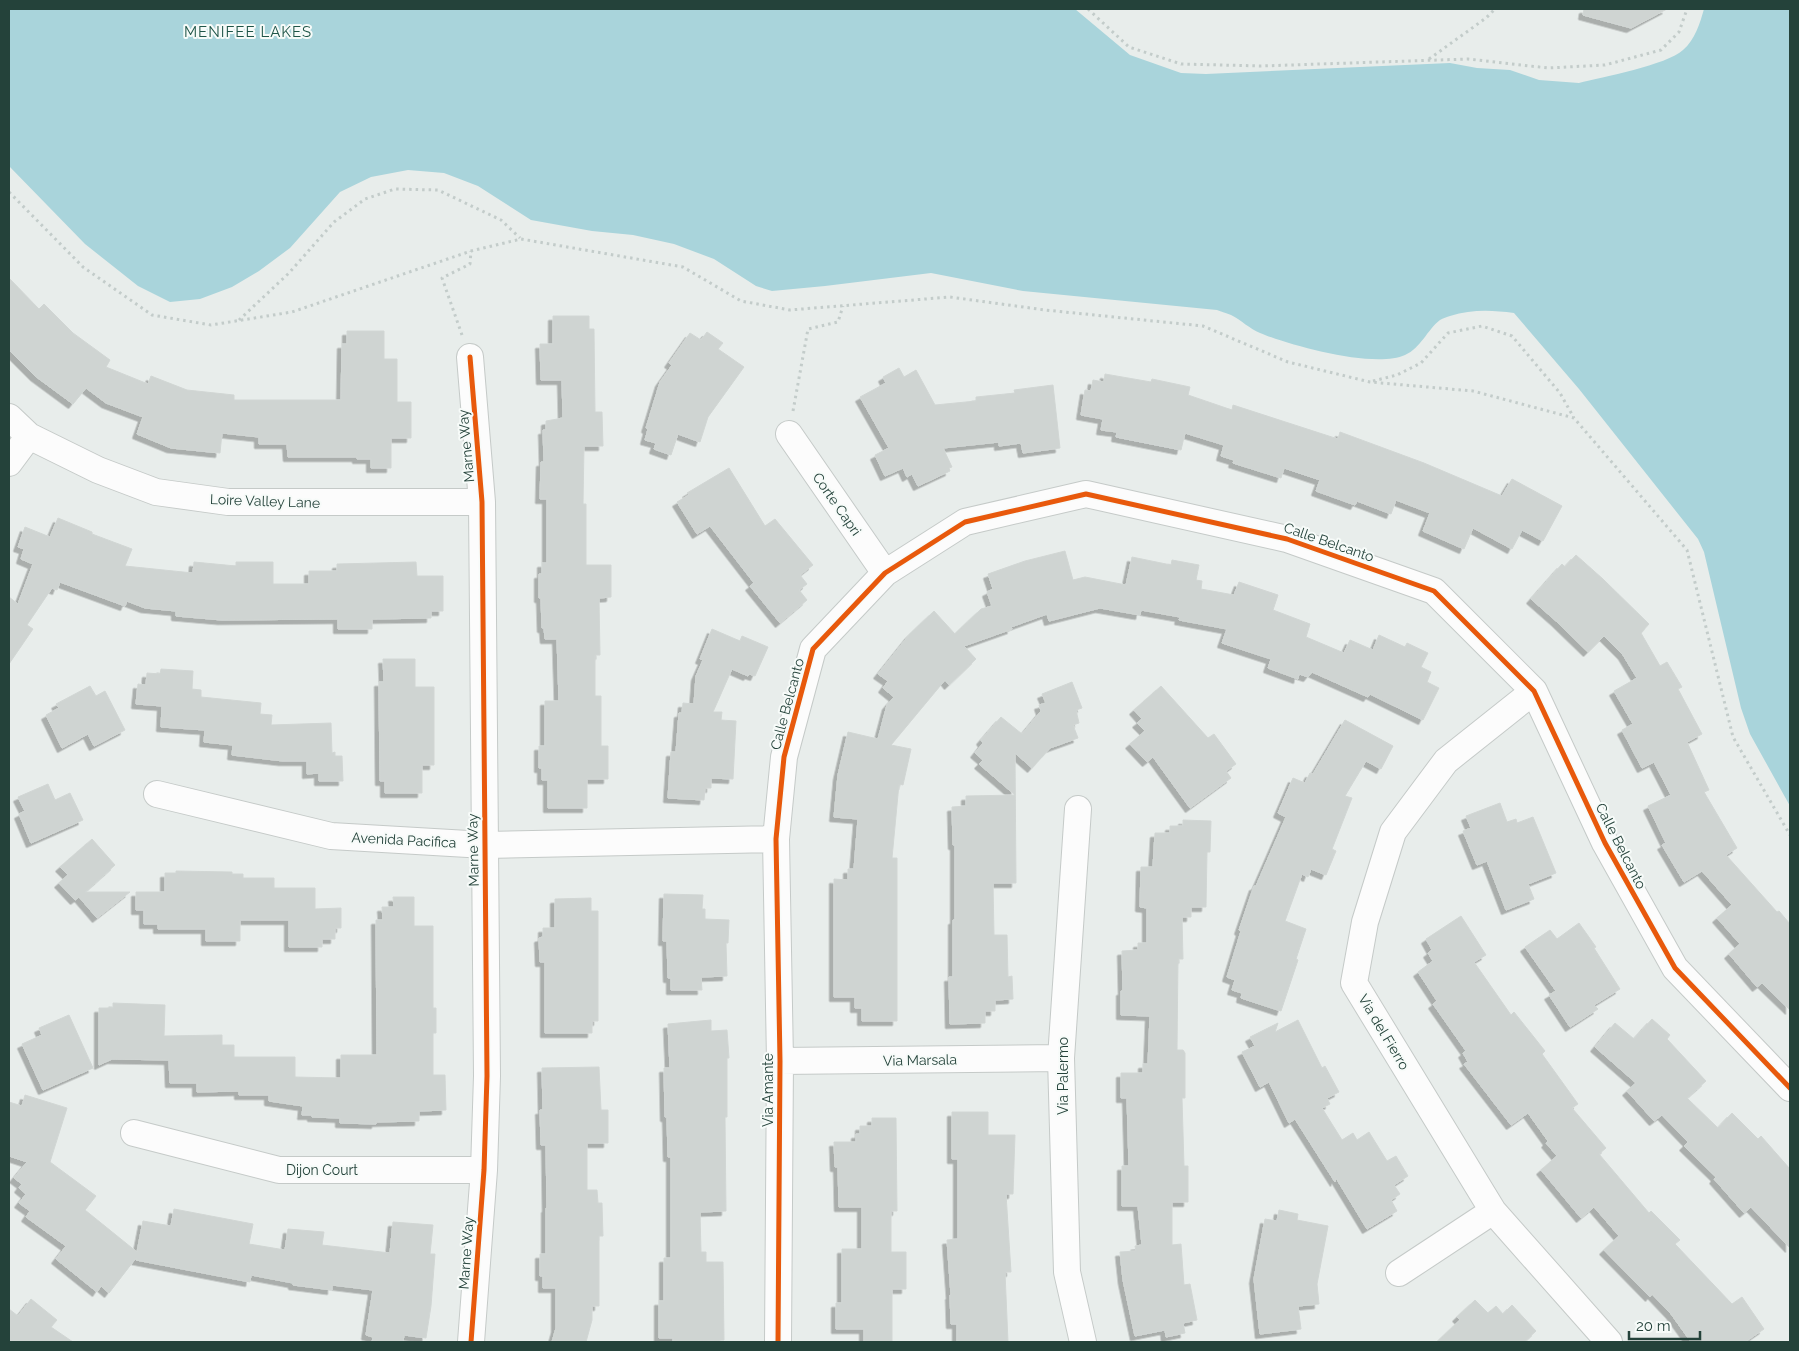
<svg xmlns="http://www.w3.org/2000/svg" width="1799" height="1351" font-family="Raleway,sans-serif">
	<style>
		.water { fill: #a9d4db }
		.building { fill: #cfd4d2; stroke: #d1d6d4; filter: url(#shadow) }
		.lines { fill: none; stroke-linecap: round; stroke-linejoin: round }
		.street-casing { stroke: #c5cac8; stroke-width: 28 }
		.path { stroke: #c3ccca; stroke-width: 3; stroke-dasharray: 2.5 4; stroke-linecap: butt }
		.street { stroke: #fcfcfc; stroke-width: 26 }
		.cycleway-casing { stroke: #f7fbf9; stroke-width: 8 }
		.cycleway { stroke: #e8590c; stroke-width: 5 }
		.labels { text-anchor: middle; stroke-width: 4; stroke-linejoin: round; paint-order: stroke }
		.street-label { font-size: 14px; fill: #24423a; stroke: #f7fbf9 }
		.neighbourhood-label { font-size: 15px; letter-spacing: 1px; fill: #1f5548; stroke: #f7fbf9 }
	</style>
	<defs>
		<filter id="shadow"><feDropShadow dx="-4.5" dy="4.5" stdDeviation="0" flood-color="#0004"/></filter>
	</defs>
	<rect width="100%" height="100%" fill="#e8edeb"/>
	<path class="water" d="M9,9h1066l55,46 51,18 25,1 244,-11 27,5 33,2 29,10 40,3c23,-6 88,-18 104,-33 12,-10 17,-27 21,-41h86v797l-40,-72 -9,-26 -37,-156 -6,-13 -119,-150 -65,-76c-22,-3 -42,-4 -64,3 -3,1 -7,2 -10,4 -13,10 -19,28 -35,35 -30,14 -114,-9 -145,-22 -10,-4 -19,-13 -29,-18 -4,-2 -10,-3 -14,-5l-194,-19 -92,-18 -106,13 -53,5 -16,-5 -42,-27 -40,-15 -41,-9 -41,-4 -61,-11 -53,-34 -34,-13 -36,-3 -37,7 -31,15 -50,56 -31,23 -27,16 -32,12 -30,3 -32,-16 -53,-42 -76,-78z"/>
	<path class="building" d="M1584,9h83l-36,19 -48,-13z
		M9,278l30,31 5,-5 29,29 37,27 -4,7 42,17 3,-8 36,14 47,5v5h107l1,-56h5v-13h37v28h13v43h14v36h-20v30h-20v-9h-14v-2h-69l-1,-13h-28v-7l-37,-4 -2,20 -49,-5 -34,-14 6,-17 -37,-14 -20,-15 -13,16 -38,-28 -26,-26z
		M553,316h36v13h5l1,83h7l1,34h-19l-1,58h3v61h25v32l-12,1 1,57h-5v41h6v50h7v33h-21v29h-39v-28h-6v-12h-3v-22h6v-45h14l-2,-62h-12l-1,-11h-2l-1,-30h-2v-24h3v-11h5v-64h-7l1,-37h3l-1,-32h3v-9l17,-3 -1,-38h-21l-1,-36h13z
		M707,332l16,11 -5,6 26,18 -36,50 -8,25 -22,-8 -7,21 -17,-6 2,-6 -11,-3 3,-11 -2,-1 14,-46 12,-17 -3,-2 21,-30 11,7z
		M899,368l5,9 12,-7 19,35 41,-4v-4l39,-4 -1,-3 39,-5 7,63 -37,5 -2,-10 -22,3v-4l-56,6 9,19 -3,1 1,3 -32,15 -6,-12 -5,3 -4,-9 -18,8 -10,-21 14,-7 -29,-51 26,-14 -3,-6z
		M1105,374l46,8 1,-3 38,8 -2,8 44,15 1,-5 105,34 2,-7 84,31 78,33 10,-17 50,27 -19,35 -21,-11 -10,19 -39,-21 -9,21 -41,-18 7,-18 -34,-13 -5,14 -34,-13 -2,4 -39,-14 4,-11 -36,-12 -3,10 -48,-15 1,-3 -13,-4 3,-11 -39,-12 -4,17 -65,-13 1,-5 -16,-2 2,-11 -22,-4 4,-25 6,1 2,-11 11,2z
		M729,468l36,58 10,-7 38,46 -13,10 7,9 -8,6 8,10 -27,23 -30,-37 4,-3 -44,-57 -13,8 -20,-32 12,-7 -2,-2z
		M58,518l34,14v2l40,15 -7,17 68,7 1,-11 42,4v-4h37v22h36v-13h28v-7l79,-2 1,14h26v35h-12v7l-59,1v10h-34v-10l-116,1 -46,-4v-5l-31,-3 -18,-7 -2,5 -65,-24 -3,8 -5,-2 -25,37 6,4 -24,35v-67l9,7 15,-40 -12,-5 3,-10 -6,-2 7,-20 25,10z
		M1065,551l8,29 12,-3 41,8 6,-28 39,8 1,-5 27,5 -3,15 6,1 -1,8 33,6 5,-13 39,13 -5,15 37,14 -4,13 38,16 6,-13 23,10 6,-15 26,12 2,-4 21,10 -7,14 10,5 -4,10 12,6 -16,32 -53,-26 -2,3 -56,-25 -4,5 -9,-3 -1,5 -30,-11 3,-9 -49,-16 5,-14 -48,-9 1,-3 -39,-7 -1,5 -40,-7 -51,13 -2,-7 -36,13 1,2 -48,17 12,13 -27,26 -4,-5 -54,65 20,4 -8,36 -4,-1 -7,74h5v163h-35v-13h-7v-11h-21v-118l14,1v-11h6l4,-50 -24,-2 4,-42 10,-43 30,7 9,-34 7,-8 -11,-9 5,-7 -10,-7 32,-40 24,-23 21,23 26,-25 11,-3 -5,-14 6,-3 -5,-15 37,-13z
		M1576,555l27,24 46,45 -8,9 19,33 7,-4 15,25 -4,2 24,45 -15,8 22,48 -5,2 33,56 -11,7 51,57 2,-1 11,13v86l-28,-27 -5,4 -28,-33 11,-10 -23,-26 15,-13 -30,-34 -18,11 -22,-37 4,-2 -18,-37 23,-11 -17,-33 -12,6 -20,-38 11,-6 -19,-33 23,-13 -14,-23 -19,-19 -16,16 -32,-31 -25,-22 31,-35 3,3z
		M712,629l28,12 2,-5 26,11 -13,29 -6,-2 -1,2 -16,-7 -19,43h9l-1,8 15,1 -3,58 -22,-1v10h-6l-1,12 -36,-2 3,-46h5l3,-39h3l1,-10 11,1 2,-28 7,-16 -3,-1z
		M383,659h32v28h19v78h-12v28h-37v-12h-5l-1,-99h5z
		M161,669l32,2 -1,18 9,1v7l60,6 -1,11 12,1 -1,10 60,-2 1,30 3,-1v4h7l1,25h-24v-8l-12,1v-13h-24l-51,-6 1,-10 -29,-3 1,-12 -44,-3 1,-21 -26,-2 2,-20 8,1 1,-12 13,1z
		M1072,682l10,26 -6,2 3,13 -6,2 5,13 -28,10 -18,20 -17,-15 1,130h-23l1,52h13l1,42 4,-1 1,23 -18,1v11h-10v12l-35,1 -1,-47h4v-57h2v-75h-2l-1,-38 14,-1v-10l49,-1 -36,-31 4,-4 -8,-7 8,-10 -2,-3 20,-23 21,17 19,-23 -2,-6 7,-2 -4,-9z
		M90,686l6,10 9,-5 20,39 -31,16 -6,-12 -26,14 -16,-33 13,-7 -3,-4z
		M1161,686l47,52 6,-4 22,30 -10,7 5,7 -41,30 -37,-51 -6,5 -17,-18 15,-13 -8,-8 5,-4 -8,-9z
		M1345,720l48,26 -12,23 -15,-8 -21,35 7,2 -20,51 4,2 -10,24 -15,-6 -3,8 -6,-3 -17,47 21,8 -10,30 2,1 -17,51 -40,-13 1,-5 -10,-3 3,-10 -8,-3 14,-46 -2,-1 15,-44h2l30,-69 -8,-4 15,-35 12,5 5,-10 3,1z
		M48,784l7,16 15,-7 13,27 -52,23 -12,-29 6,-3 -7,-14z
		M1500,803l7,19 9,-3 1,4 16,-6 23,56 -28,11 6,15 -28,11 -19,-49 -10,4 -14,-34 8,-3 -5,-12z
		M1183,820l28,1 -1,31h-3l-1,55h-15v10h-9l1,42h-5l-1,91h6l2,3v45h-3l2,68h4v36h-16v43l9,-1 3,41 6,-1 7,36 -14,3 2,10 -19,4 -1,-7 -30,6 -12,-56 -3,-28 16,-1 -1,-5 7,-1 -4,-39h-16v-40h7l-2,-68h-6v-25h22v-9h5l2,-48 -29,-1v-24h2l-1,-40 16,-1v-7h9v-35l-7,-1 1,-40h12l2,-34h15v-7h13z
		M92,839l23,26 -30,27h45l-33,26 -18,-21 -4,3 -16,-17 9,-8 -8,-8z
		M176,871l56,1v2h11v4h31v10h41v21l26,-1v20h-6v11h-13v8h-33v-27h-49v21h-34v-12h-48v-5h-14v-14h-8v-18h29v-19h11z
		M664,894l39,1 -1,14h3v10l24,1 -1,23h-2l1,33 -26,1 1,13h-31v-12h-3l-1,-37h-4z
		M393,897h21v29h19v82h3v25h-3v42h12l1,35 -27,1v10l-43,1v2l-36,-1v-5l-28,-1v-2h-10l1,-9 -34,-5v-6h-30v-4l-42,1v-9h-27l-1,-23 -57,-1 -13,6v-57h14v-5l52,2 -1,31 58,-1v10h12v12h61v20l46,1v-23h36l-1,-135h7l-1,-13h12z
		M591,898v13h7v110h-6v12h-47v-71h-5l-1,-24 4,-1v-9h12v-29z
		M1461,916l25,39 -12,7 37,53 3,-3 31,39 -3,3 36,50 -6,4 34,40 -7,6 50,59 2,-2 29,29 -5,4 57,60 10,-7 22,32 -19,13h-54l-20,-28 -19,-20 -2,3 -46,-47 15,-14 -25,-29 -13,11 -40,-48 16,-14 -11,-13 2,-2 -20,-28 -17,12 -47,-61 4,-2 -5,-9 3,-2 -33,-47 4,-3 -19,-29 15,-11 -5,-8 4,-3 -6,-11z
		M1579,923l17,24 -2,1 26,41 -26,16 4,4 -28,18 -21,-32 7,-4 -31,-44 25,-17 7,9z
		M69,1015l24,53 -50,22 -21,-46 20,-9 -3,-7z
		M1652,1019l18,16 -3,4 39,42 -19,17 31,30 14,-15 26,26 3,-3 29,33v79l-39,-41 -7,6 -30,-34 2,-2 -32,-31 4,-4 -26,-27 -8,6 -27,-30 9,-8 -41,-36 20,-24 19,16z
		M711,1020v11l16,-1 2,28h-2v59h-2l1,94 -26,1 1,40h5v10h17l1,78 -51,2v-4h-14v-37h5v-43h7v-101h-3l-1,-40h-2l-1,-49h6l-2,-44z
		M1298,1020l24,48 3,-2 14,26 -12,6 3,6 -8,4 20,32 11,-7 4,7 12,-8 18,29 9,-5 12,20 -14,9 6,9 -9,6 6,11 -30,18 -31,-51 -1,4 -40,-63 -6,4 -20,-41 -9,5 -18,-35 13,-6 -5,-9 28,-14 -3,9z
		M599,1067l2,43h7v33h-21v47h10l1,13h4l1,33h-4v70h-7v14l-6,22h-34l4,-14v-40h-13v-12h-3v-22h6v-46h1l-1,-63h-5l-1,-35h3l-1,-42z
		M25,1095l42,13 -17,54 46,34 -11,14 52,42 6,-31 28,5 3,-17 79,15 -4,20 36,6 3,-21 36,3 -2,13 68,8 3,-31 40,3 -3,29h5l-4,52 -5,32 -22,-3 -1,7h-31l1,-5 -7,-2 7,-45 -41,-5v5l-39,-5v-2l-42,-8 -1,7 -114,-22v-2l-27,35 -8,-7 -4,6 -41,-33 10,-13 -40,-29 4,-6 -11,-8 7,-9 -7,-6 3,-4 -8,-6 13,-16 -18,-6v-54l13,4z
		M952,1112h36v23h27l-2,59h-7l5,78h-6l3,70h-51v-18h-6l-1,-29h1l-4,-55 11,-1v-80h-6z
		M872,1118h24l1,93h-6v41h15v37h-14v53h-28v-13h-28v-26h6v-54h20v-42h-23l-1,-40h-3l-1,-25h22v-8h4v-8h12z
		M1279,1210l19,4 -1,6 31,6 -11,58 2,20 -21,2 3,23 -41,5 -6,-55 11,-60 12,2z
		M31,1299l26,21 -6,7 22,15h-64v-33l9,7z
		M1475,1300l13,13 8,-7 7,8 9,-9 24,26 -12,11h-87l23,-22 -3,-3z"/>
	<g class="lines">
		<g class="street-casing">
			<path id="street" d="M470,357l12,145 5,574 -3,94 -13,172
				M9,417l20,19 69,34 58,22 72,10h254
				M789,434l96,139
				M9,463l20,-27
				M1534,691l-88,70 -53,71 -28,90 -11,61 139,228 116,131
				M157,794l174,42 154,9 291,-6
				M1078,809l-17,249 6,214 16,70
				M780,1061l281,-3
				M134,1133l145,37h205
				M1399,1273l94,-62
				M778,1342l2,-281 -4,-222 8,-82 29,-108 72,-76 80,-51 121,-28 201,45 147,52 100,100 71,152 70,125 115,120"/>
		</g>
		<path class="path" d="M1088,9l41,38 52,17 80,2 207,-7 80,9 57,-3 56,-15 18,-18 8,-23
			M1429,59l57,-41 9,-9
			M9,192l74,75 69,48 59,10 81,-13 179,-61 50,-12 162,28 58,34 49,9 160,-13 95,13 158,16 85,36 82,20 103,9 101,27 113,132 46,187 57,98
			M239,320l50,-47 45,-51 31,-23 30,-10 43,1 63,30 19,18
			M462,335l-20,-57 28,-14 1,-13
			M1373,381l24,-6 24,-12 27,-30 34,-7 30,10 48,57 14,25
			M793,411l15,-82 30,-7 5,-16"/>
		<use href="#street" class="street"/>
		<g class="cycleway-casing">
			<path id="cycleway" d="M470,357l12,145 5,574 -3,94 -13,172
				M778,1342l2,-281 -4,-222 8,-82 29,-108 72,-76 80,-51 121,-28 201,45 147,52 100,100 71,152 70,125 115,120"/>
		</g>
		<use href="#cycleway" class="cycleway"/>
	</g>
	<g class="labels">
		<g class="street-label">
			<text transform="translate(466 446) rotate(-95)" y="5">Marne Way</text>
			<text transform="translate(265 501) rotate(2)" y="5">Loire Valley Lane</text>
			<text transform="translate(837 504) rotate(55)" y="5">Corte Capri</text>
			<text transform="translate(1329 542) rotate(19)" y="5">Calle Belcanto</text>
			<text transform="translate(787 704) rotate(-75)" y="5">Calle Belcanto</text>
			<text transform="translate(404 840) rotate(3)" y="5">Avenida Pacifica</text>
			<text transform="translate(1621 846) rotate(63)" y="5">Calle Belcanto</text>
			<text transform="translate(473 850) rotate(-91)" y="5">Marne Way</text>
			<text transform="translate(1384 1032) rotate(59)" y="5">Via del Fierro</text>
			<text transform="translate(920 1060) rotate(-1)" y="5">Via Marsala</text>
			<text transform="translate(1063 1076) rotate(-90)" y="5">Via Palermo</text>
			<text transform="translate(768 1090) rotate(-90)" y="5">Via Amante</text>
			<text x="322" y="1175">Dijon Court</text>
			<text transform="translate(466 1253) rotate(-86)" y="5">Marne Way</text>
		</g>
		<g class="neighbourhood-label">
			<text x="248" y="37">MENIFEE LAKES</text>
		</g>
	</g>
	<rect width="1799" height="1351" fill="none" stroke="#24423a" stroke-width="20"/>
	<path d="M1629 1331v8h71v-8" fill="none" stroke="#24423a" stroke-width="2.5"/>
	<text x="1636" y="1331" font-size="15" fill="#24423a" stroke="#f7fbf9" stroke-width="4" paint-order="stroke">20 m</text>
</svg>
